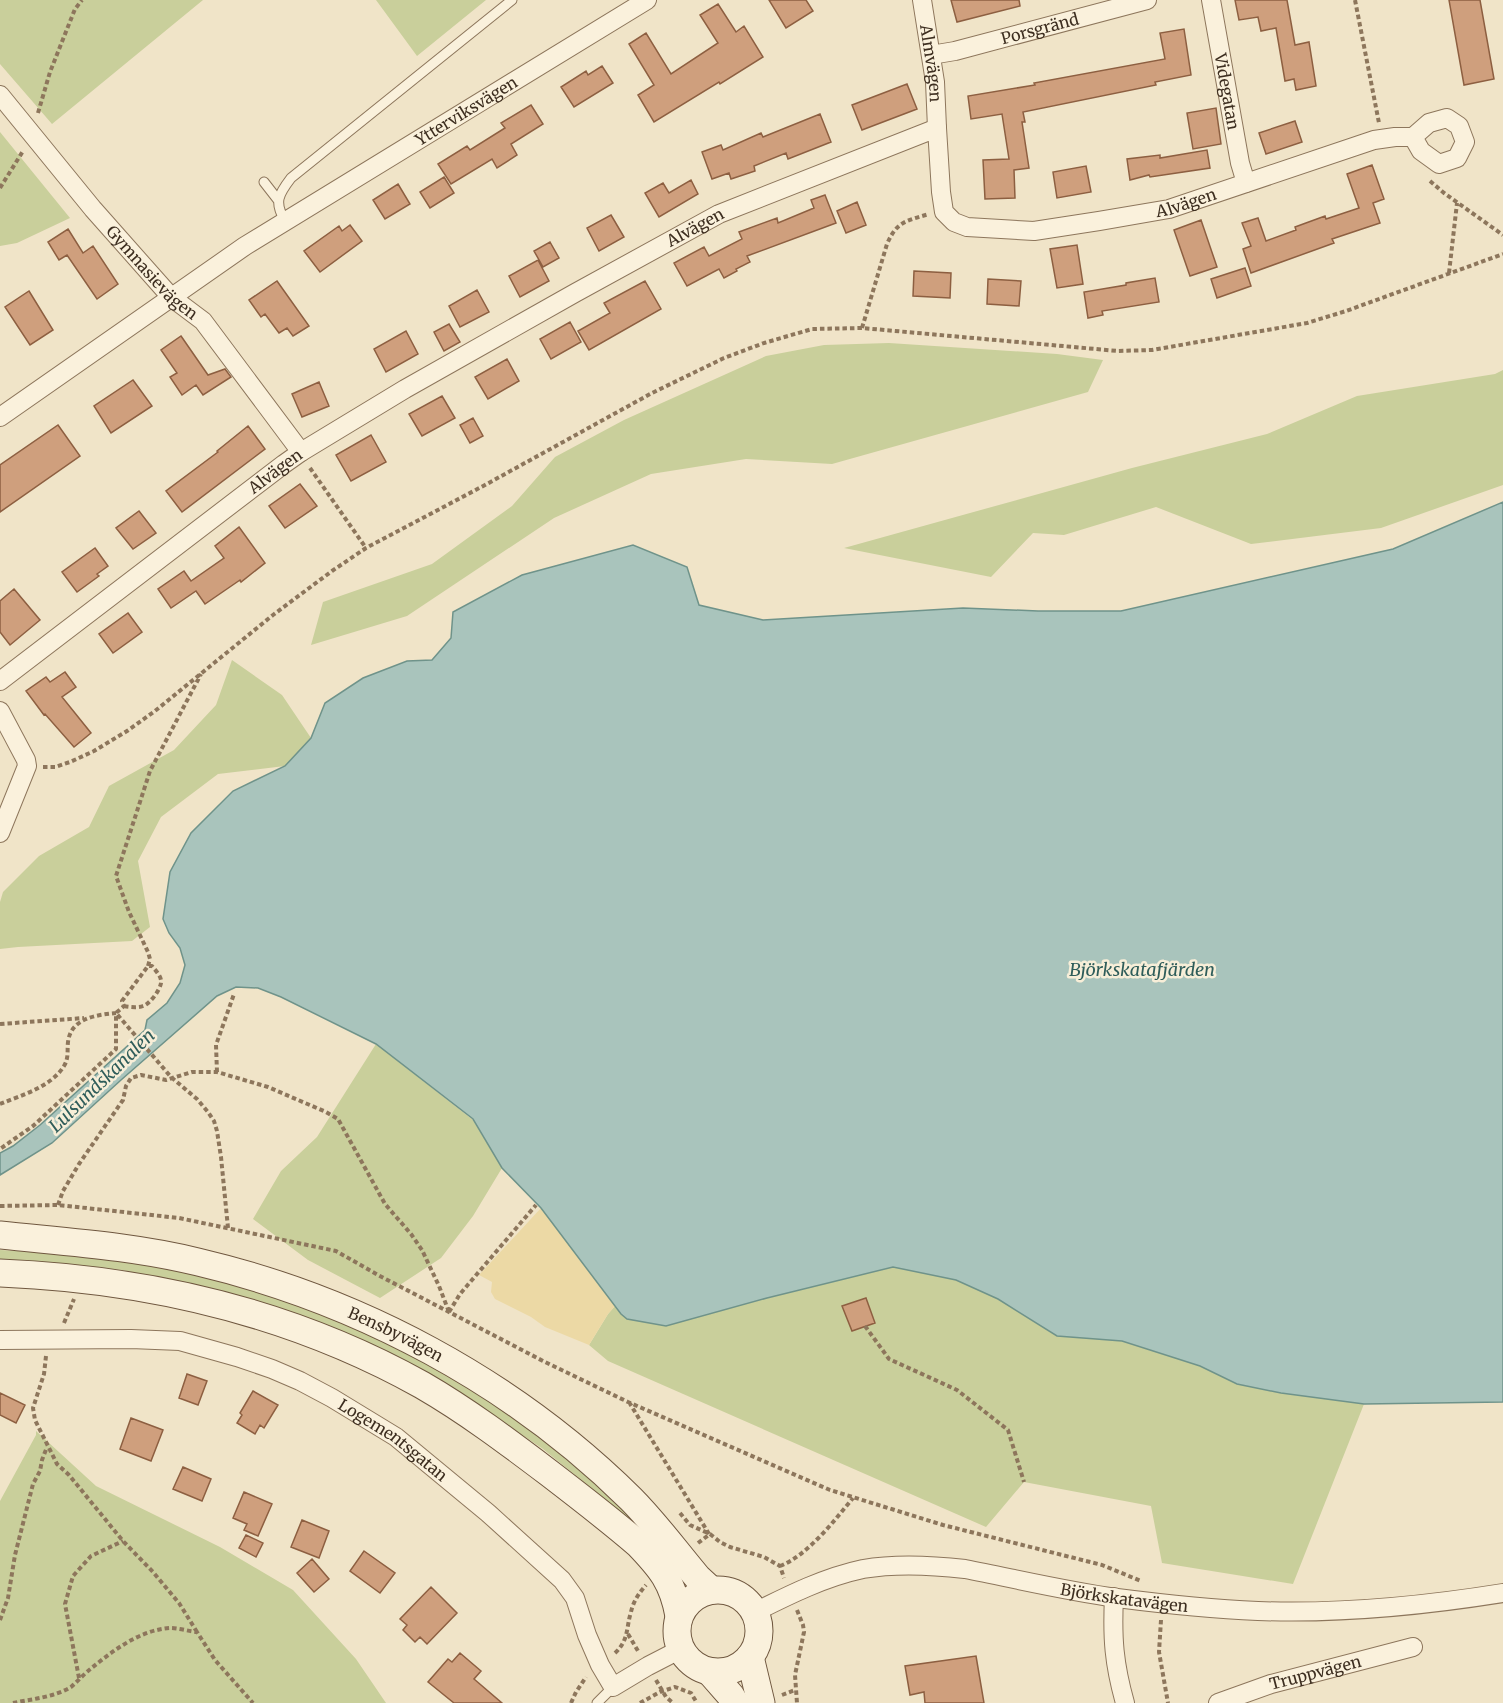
<svg xmlns="http://www.w3.org/2000/svg" width="1503" height="1703" font-family="Merriweather,serif">
	<style>
		.green { fill: #c9cf9b }
		.sand { fill: #ecd9a5 }
		.water { fill: #a9c4bc; stroke: #6f938a; stroke-width: 1.5 }
		.building { fill: #cf9f7d; stroke: #8d5f41; stroke-width: 1.5 }
		.lines { fill: none; stroke-linecap: round; stroke-linejoin: round }
		.service-casing { stroke: #8d765c; stroke-width: 11 }
		.minor-casing { stroke: #8d765c; stroke-width: 20 }
		.secondary-casing { stroke: #6f573f; stroke-width: 29 }
		.path { stroke: #8d765c; stroke-width: 4; stroke-dasharray: 4.5 3; stroke-linecap: butt }
		.service { stroke: #faf1dc; stroke-width: 9 }
		.minor { stroke: #faf1dc; stroke-width: 18 }
		.secondary { stroke: #faf1dc; stroke-width: 27 }
		.labels { text-anchor: middle; stroke-width: 5; stroke-linejoin: round; paint-order: stroke }
		.street-label { font-size: 16px; fill: #3d2e20; stroke: #f7eed8 }
		.water-label { font-size: 18px; font-style: italic; fill: #2f5d5a; stroke: #f7eed8 }
	</style>
	<rect width="100%" height="100%" fill="#f0e4c8"/>
	<path class="green" d="M0,0h203l-151,124 -52,-60z
		M376,0h110l-69,56z
		M0,132l70,86 -53,25 -17,3z
		M889,343l168,11 46,6 -15,32 -256,72 -86,-5 -95,15 -97,44 -147,98 -96,29 12,-43 109,-38 80,-58 43,-49 69,-37 142,-64 58,-11z
		M1503,370v115l-122,43 -130,16 -95,-37 -92,28 -31,-2 -42,44 -147,-29 288,-80 135,-34 90,-38 138,-22z
		M232,660l50,35 29,43 -26,28 -67,8 -57,43 -23,44 12,66 -18,14 -114,6 -18,2v-47l3,-10 36,-36 50,-29 20,-41 65,-36 42,-45z
		M376,1044l97,76 29,48 -29,48 -32,42 -61,40 -72,-38 -55,-41 28,-48 36,-34z
		M0,1250c59,3 118,7 176,19 134,30 260,90 372,172 13,9 25,22 37,33 22,20 44,41 67,61l-5,4 -46,-43 -58,-47 -67,-45 -259,-114 -95,-20 -78,-7 -44,-2z
		M893,1267l63,13 42,19 59,37 65,5 78,25 37,18 44,9 83,11 -71,180 -131,-21 -11,-57 -127,-24 -38,45 -378,-166 -19,-16 19,-31 7,-8 6,8 146,-16z
		M36,1431l60,55 124,61 73,43 63,69 30,44h-386v-202l36,-66z"/>
	<path class="sand" d="M541,1208l74,98 -7,8 -19,31 -44,-18 -14,-10 -36,-18 -4,-7 1,-10 -13,-7z"/>
	<path class="water" d="M1503,502v900l-139,2 -83,-11 -44,-9 -37,-18 -78,-25 -65,-5 -59,-37 -42,-19 -63,-13 -126,31 -101,28 -39,-7 -6,-5 -80,-106 -39,-40 -29,-49 -97,-75 -95,-47 -23,-9 -22,-1 -19,9 -96,84 -69,63 -52,32v-22l13,-7 27,-21 105,-95 2,-10 20,-17 13,-20 5,-18 -5,-17 -11,-15 -6,-14 7,-47 21,-39 42,-42 52,-25 26,-28 14,-35 38,-25 44,-17 25,-1 19,-22 2,-26 69,-37 111,-30 54,22 12,38 64,15 200,-12 75,3h83l272,-62z"/>
	<path class="building" d="M769,0h37l7,11 -27,17z
		M951,0h68l1,6 -63,16z
		M1235,0h52l8,45 14,-3 7,44 -20,4 -2,-11 -9,2 -9,-53 -15,3 -3,-14 -19,3z
		M1449,0h31l14,79 -30,6z
		M718,4l18,28 8,-6 19,31 -43,27 -1,-2 -65,40 -16,-27 16,-10 -25,-41 17,-11 25,41 47,-31 -18,-28z
		M1184,29l7,46 -36,7 1,3 -133,27 2,10h-3l7,46 -15,2 1,28 -30,1 -2,-39 26,-1 -7,-45 -31,5 -3,-23 67,-11 -1,-2 131,-24 -5,-26z
		M602,66l11,17 -39,24 -13,-20 25,-16 2,4z
		M907,84l10,25 -55,21 -10,-25z
		M531,105l12,19 -32,20 6,11 -20,13 -5,-9 -41,25 -13,-20 29,-18 3,4 35,-22 -4,-5z
		M1216,108l5,36 -28,5 -6,-36z
		M820,114l11,28 -43,17 -2,-6 -32,13 1,5 -24,8 -2,-6 -17,6 -10,-27 19,-7 2,5 38,-17 2,4z
		M1295,121l7,21 -36,12 -7,-21z
		M1207,150l3,18 -60,9 -1,-2 -19,5 -3,-21 33,-4v3z
		M1372,165l12,34 -11,4 7,20 -48,16 2,4 -83,30 -8,-24 8,-3 -9,-23 16,-5 8,23 30,-11 -1,-3 30,-11 1,3 33,-11 -12,-34z
		M1086,166l5,26 -34,6 -4,-26z
		M444,177l10,16 -24,15 -10,-16z
		M691,180l7,14 -39,23 -14,-24 18,-10 6,10z
		M398,184l12,20 -25,15 -12,-19z
		M825,195l11,28 -89,33 3,6 -14,7 1,2 -13,7 -5,-9 -32,17 -13,-23 30,-16 5,9 33,-17 -3,-7 38,-14 1,5 36,-15 -3,-8z
		M857,202l9,23 -20,8 -9,-22z
		M611,215l13,22 -25,14 -12,-23z
		M1201,220l16,47 -27,9 -16,-46z
		M350,225l12,16 -42,31 -16,-21 35,-25 3,5z
		M68,229l15,24 10,-7 25,38 -21,15 -30,-44 -8,5 -11,-18z
		M550,242l9,16 -16,9 -9,-16z
		M1077,245l6,39 -26,4 -7,-39z
		M538,260l11,21 -29,16 -11,-21z
		M1245,268l6,18 -34,12 -6,-19z
		M914,271l37,2 -1,25 -37,-2z
		M1155,278l4,24 -57,9 1,4 -15,3 -4,-26 42,-7v-2z
		M988,279l33,2 -2,25 -32,-2z
		M277,281l32,45 -16,10 -6,-8 -8,5 -14,-19 -4,3 -12,-17z
		M645,281l16,28 -72,41 -11,-19 32,-18 -6,-10z
		M477,290l12,22 -29,15 -11,-21z
		M29,291l24,39 -23,15 -25,-38z
		M570,322l11,20 -30,17 -11,-20z
		M449,324l11,18 -16,9 -10,-19z
		M406,331l12,23 -32,18 -12,-23z
		M181,336l27,39 17,-6 6,8 -28,18 -7,-10 -14,10 -12,-18 7,-4 -16,-23z
		M507,359l12,22 -31,18 -13,-22z
		M133,380l19,26 -41,27 -17,-27z
		M319,382l10,24 -27,11 -10,-23z
		M442,396l13,22 -33,18 -13,-22z
		M473,418l10,18 -13,7 -10,-18z
		M58,425l22,31 -80,56v-47z
		M248,426l17,23 -83,63 -16,-21 52,-39 -1,-1z
		M371,435l15,27 -35,19 -15,-26z
		M300,484l17,22 -32,22 -16,-22z
		M139,511l17,22 -23,16 -17,-21z
		M239,527l26,36 -24,19 -1,-2 -35,24 -9,-13 -25,17 -13,-19 26,-18 7,10 33,-23 -9,-12z
		M95,548l13,18 -11,8 2,2 -22,16 -15,-20z
		M14,589l26,31 -30,25 -10,-13v-31z
		M128,613l14,19 -29,21 -14,-19z
		M65,672l11,15 -14,10 29,36 -17,14 -29,-33 -1,1 -18,-24 20,-14 4,5z
		M866,1298l9,25 -23,8 -10,-25z
		M187,1374l20,7 -9,24 -19,-7z
		M253,1391l25,14 -14,23 -4,-3 -5,9 -18,-11 5,-8 -2,-2z
		M0,1393l25,12 -9,18 -16,-8z
		M131,1418l32,12 -12,31 -31,-12z
		M183,1467l28,12 -9,22 -29,-12z
		M244,1492l28,12 -14,32 -14,-6 3,-6 -14,-6z
		M302,1520l27,11 -10,27 -28,-11z
		M246,1535l17,8 -7,14 -17,-9z
		M364,1551l31,22 -15,20 -30,-22z
		M312,1559l17,20 -15,13 -17,-19z
		M431,1587l26,26 -30,31 -7,-7 -5,5 -12,-12 4,-5 -7,-6z
		M460,1653l21,18 -7,8 28,24h-48l-26,-21 20,-23 4,3z
		M976,1656l8,47h-59l-1,-11 -14,3 -5,-29z"/>
	<g class="lines">
		<g class="service-casing">
			<path id="service" d="M264,182l14,18
				M285,221c-11,-19 -7,-26 6,-43l221,-178
				M597,1703l16,-16"/>
		</g>
		<g class="minor-casing">
			<g id="minor">
				<path id="s1" d="M922,0l13,82 2,46"/>
				<path id="s2" d="M1211,0l29,163 6,20"/>
				<path id="s3" d="M931,55l24,-4 192,-51"/>
				<path id="s4" d="M0,95l93,114 78,88 32,24 98,131"/>
				<path id="s5" d="M0,417l245,-171 402,-246"/>
				<path id="s6" d="M0,681l284,-217 17,-12 104,-63 170,-96 144,-79 218,-86 4,64 3,20 10,10 13,5 67,4 65,-10 70,-12 205,-69 21,-3h18l16,-14 18,-5 12,8 6,16 -8,16 -18,6 -18,-13 -8,-14"/>
				<path d="M0,711l26,49 1,6 -27,67"/>
				<path id="s7" d="M0,1340l131,-1 49,2 57,16 35,12 28,12 32,17 64,39 92,76 74,67 13,18 12,37 13,30 13,22 35,-21 33,-17"/>
				<path d="M1114,1597c-2,41 0,67 11,106"/>
				<path id="s8" d="M755,1612c34,-17 70,-35 108,-43 34,-6 68,-4 102,0 51,10 101,22 152,29 47,6 94,11 141,13 82,3 164,-5 245,-18"/>
				<path id="s9" d="M1218,1703l53,-19 142,-37"/>
			</g>
		</g>
		<g class="secondary-casing">
			<g id="secondary">
				<path id="s10" d="M0,1235c66,7 133,11 198,27 161,38 315,120 433,237 24,24 45,53 67,79l13,12"/>
				<path d="M0,1273c147,6 293,40 422,112 45,26 86,57 127,88 30,23 60,46 89,71 23,24 35,38 41,72"/>
				<circle cx="718" cy="1631" r="41"/>
				<path d="M750,1657l11,46"/>
				<path d="M710,1672l21,24 4,7"/>
			</g>
		</g>
		<path class="path" d="M1355,0l24,123
			M38,113l12,-41 25,-63 7,-9
			M1430,181l14,12 59,42
			M0,188l23,-37
			M1449,273l8,-70
			M862,328l25,-84c10,-23 19,-23 42,-30
			M310,468l56,80
			M43,767h12l15,-5 24,-11 33,-20 28,-20 118,-96 59,-44 34,-23 119,-63 167,-92 72,-35 40,-15 48,-14 50,-1 256,23 34,-1 155,-27 39,-12 157,-57
			M148,966l2,-7 -2,-7 -19,-40 -13,-36 34,-105 51,-97
			M124,1006c5,1 14,2 19,0 7,-2 17,-16 18,-23 1,-6 -5,-12 -9,-17h-4l-26,35 2,5 -8,7 55,64 26,22 11,13 6,9 3,10 4,26 7,71
			M0,1024l84,-6
			M217,1072l-1,-27 18,-51
			M0,1104c22,-9 51,-17 64,-38 5,-8 3,-16 4,-24 3,-24 28,-27 48,-29v36l-83,77 -33,23
			M58,1205l5,-14 16,-27 44,-64 3,-14 5,-8 10,-3 25,5 26,-8h25l51,15 58,25 12,7 47,85 26,30 11,16 17,36 10,26
			M0,1206l58,-1 121,13 157,33 42,24 167,87 83,40 202,88 113,35 159,40 39,16
			M449,1312l11,-18 76,-89
			M64,1323l10,-24
			M865,1326l24,33 68,31 51,40 16,52
			M46,1356l-2,18 -11,34 2,12 22,44 12,11 54,66 30,31 26,31 18,29
			M629,1402l80,132
			M680,1513l10,12 20,9 10,8 10,5 34,10 16,9 4,12
			M698,1543l12,-9
			M780,1566c28,-11 54,-45 73,-68
			M797,1610l6,15 1,7 -9,43 2,28
			M0,1620l8,-22 7,-43 18,-71 7,-13 2,-11 5,-13
			M1161,1620l-2,32 9,51
			M628,1634l10,17
			M615,1653c14,-13 11,-25 16,-41 2,-10 8,-19 15,-27
			M79,1678l-14,-74 8,-28 18,-20 32,-15
			M656,1680l10,17 7,6
			M782,1695l13,-5
			M13,1703c19,-4 42,-6 58,-16 6,-5 11,-11 17,-16 23,-19 51,-41 82,-43 8,0 18,3 27,4l18,28 38,43
			M571,1703l5,-11 10,-15
			M640,1703l20,-11 15,-5 16,6 6,10"/>
		<use href="#service" class="service"/>
		<use href="#minor" class="minor"/>
		<use href="#secondary" class="secondary"/>
	</g>
	<g class="labels">
		<g class="street-label">
			<text dy="6" stroke="none"><textPath href="#s3" startOffset="112">Porsgränd</textPath></text>
			<text dy="6" stroke="none"><textPath href="#s1" startOffset="64">Almvägen</textPath></text>
			<text dy="6" stroke="none"><textPath href="#s2" startOffset="93">Videgatan</textPath></text>
			<text dy="6" stroke="none"><textPath href="#s5" startOffset="558">Ytterviksvägen</textPath></text>
			<text dy="6" stroke="none"><textPath href="#s6" startOffset="1428">Alvägen</textPath></text>
			<text dy="6" stroke="none"><textPath href="#s6" startOffset="832">Alvägen</textPath></text>
			<text dy="6" stroke="none"><textPath href="#s4" startOffset="234">Gymnasievägen</textPath></text>
			<text dy="6" stroke="none"><textPath href="#s6" startOffset="346">Alvägen</textPath></text>
			<text dy="6" stroke="none"><textPath href="#s10" startOffset="411">Bensbyvägen</textPath></text>
			<text dy="6" stroke="none"><textPath href="#s7" startOffset="417">Logementsgatan</textPath></text>
			<text dy="6" stroke="none"><textPath href="#s8" startOffset="381">Björkskatavägen</textPath></text>
			<text dy="6" stroke="none"><textPath href="#s9" startOffset="102">Truppvägen</textPath></text>
		</g>
		<g class="water-label">
			<text x="1142" y="976">Björkskatafjärden</text>
			<text transform="translate(102 1081) rotate(-44)" y="6">Lulsundskanalen</text>
		</g>
	</g>
</svg>
